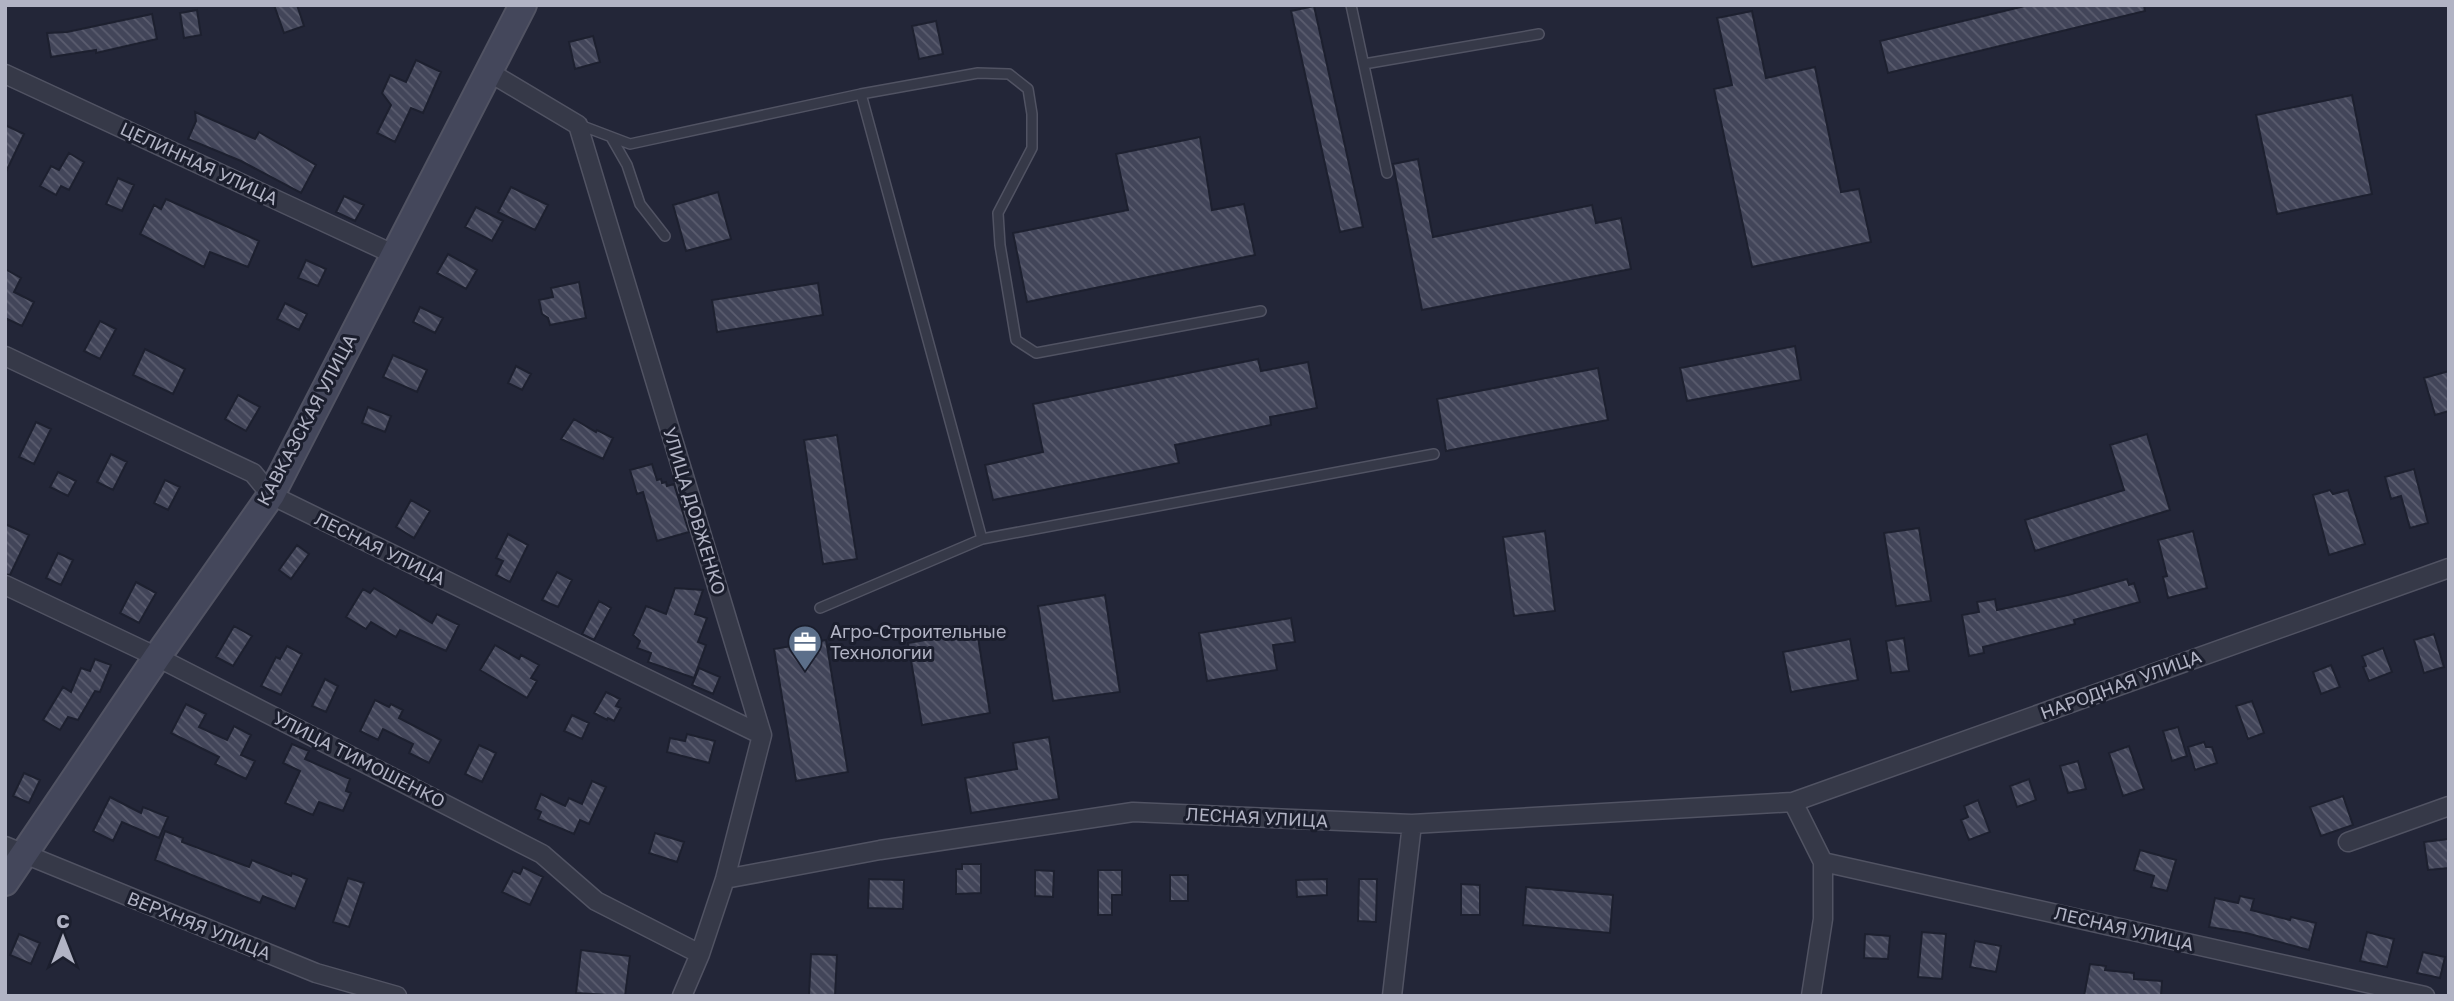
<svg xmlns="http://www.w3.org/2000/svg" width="2454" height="1001" font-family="'Golos Text',sans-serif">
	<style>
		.building { fill: url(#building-back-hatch); stroke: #1d202f; stroke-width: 2 }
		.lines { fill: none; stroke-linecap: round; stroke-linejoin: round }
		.lane-casing { stroke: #515363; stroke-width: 12 }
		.street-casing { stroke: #515363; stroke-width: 21 }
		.secondary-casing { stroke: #515363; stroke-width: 30 }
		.lane { stroke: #363948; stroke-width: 9 }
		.street { stroke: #363948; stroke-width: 18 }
		.secondary { stroke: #44475b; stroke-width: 26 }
		.labels { text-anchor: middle; stroke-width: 6; stroke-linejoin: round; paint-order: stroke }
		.street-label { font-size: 18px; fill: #b1b3c4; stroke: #1b1e2d }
		.poi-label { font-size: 18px; fill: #b1b3c4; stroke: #1b1e2d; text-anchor: start }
	</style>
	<defs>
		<pattern id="building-back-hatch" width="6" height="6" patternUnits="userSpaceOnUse" patternTransform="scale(1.75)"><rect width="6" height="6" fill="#424559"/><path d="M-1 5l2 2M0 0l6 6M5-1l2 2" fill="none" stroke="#5b5d6f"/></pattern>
	</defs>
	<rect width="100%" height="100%" fill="#232638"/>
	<path class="building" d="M274,5h23l7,21 -20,7z
		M2029,5h115l1,6 -257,62 -8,-32z
		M1314,6l49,221 -23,5 -49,-221z
		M197,10l4,25 -17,3 -4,-25z
		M1752,11l14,67 49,-11 26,125 18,-3 12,53 -119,25 -38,-178 18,-4 -15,-67z
		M152,14l5,25 -61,14v-3l-45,7 -4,-24 20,-1z
		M936,21l7,33 -24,5 -7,-33z
		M593,36l7,26 -25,7 -6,-27z
		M416,60l25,12 -18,41 -12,-5 -16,34 -18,-9 14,-28 -9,-12 8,-18 16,7z
		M2352,95l20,99 -95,20 -21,-99z
		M195,112l60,27 4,-7 57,33 -15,28 -60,-32 -53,-22 8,-18z
		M5,125l19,9 -19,40z
		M1200,137l12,73 32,-6 11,51 -228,47 -14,-69 115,-23 -12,-56z
		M69,153l15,9 -15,28 -8,-4 -5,9 -16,-9 11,-20 8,4z
		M1418,159l15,78 159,-32 4,18 25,-5 10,51 -209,41 -29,-146z
		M118,178l16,7 -12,26 -16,-7z
		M511,187l37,18 -13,25 -37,-18z
		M718,192l13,47 -45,12 -13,-46z
		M344,196l20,9 -9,16 -19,-9z
		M166,199l93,42 -11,26 -38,-15 -6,15 -64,-33 14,-29 7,4z
		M476,207l27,14 -11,20 -27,-14z
		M448,254l29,16 -11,19 -29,-16z
		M306,260l20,9 -8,17 -20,-8z
		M5,269l16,9 -7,14 20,10 -12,24 -17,-8z
		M579,282l7,36 -36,7 -2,-7 -6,-4 -3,-14 14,-3 -2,-9z
		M818,283l5,32 -106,17 -5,-32z
		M285,303l22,11 -8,16 -22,-11z
		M420,307l23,11 -8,15 -22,-11z
		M100,321l16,8 -16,30 -16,-8z
		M1795,346l6,34 -114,21 -7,-33z
		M145,349l40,20 -12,25 -40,-19z
		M393,355l34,15 -10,22 -34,-15z
		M1258,359l3,12 47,-9 9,46 -47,9 1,8 -96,20 4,18 -186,37 -8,-35 58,-13 -10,-48z
		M516,366l15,8 -9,16 -14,-7z
		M1598,368l10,52 -162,31 -9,-52z
		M2449,371v40l-14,4 -11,-37z
		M238,395l22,12 -14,24 -21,-12z
		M368,407l23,9 -6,16 -23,-9z
		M574,419l22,13 1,-2 16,8 -10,21 -42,-20z
		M36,422l15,7 -17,35 -15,-7z
		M2147,434l23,76 -135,41 -10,-31 99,-30 -14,-45z
		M837,435l20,124 -34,5 -19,-124z
		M111,454l16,8 -14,28 -16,-8z
		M652,464l5,16 4,-1 1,4 4,-1 1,4 7,-2 15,48 -32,9 -14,-49 -6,2 -7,-24z
		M2414,469l14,54 -18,5 -9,-32 -10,3 -6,-22z
		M58,472l18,9 -8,15 -18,-9z
		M165,480l15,7 -12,23 -14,-7z
		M2330,490l3,4 15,-4 17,54 -36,11 -16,-60z
		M411,500l19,11 -16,27 -18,-11z
		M5,524l24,11 -19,40 -5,-1z
		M1919,528l12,73 -35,5 -12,-73z
		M1545,531l10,80 -41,5 -11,-79z
		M2193,531l14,57 -39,10 -5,-21 4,-1 -9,-36z
		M508,534l20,11 -18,37 -14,-7 7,-14 -7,-3z
		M297,545l12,9 -18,25 -12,-9z
		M58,553l15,7 -12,25 -15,-7z
		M557,572l15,8 -14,27 -16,-7z
		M2127,579l2,6 5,-2 6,19 -66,18 1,4 -92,23 1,6 -15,3 -7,-41 17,-3 -2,-10 18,-3 2,11 71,-15z
		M136,582l20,11 -17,30 -19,-10z
		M374,588l58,35 5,-9 22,11 -13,26 -46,-21 -4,7 -25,-15 -5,7 -20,-12 17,-28 7,4z
		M675,588l28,2 -8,24 12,4 -9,24 8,3 -12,33 -46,-16 3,-9 -14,-5 3,-7 -7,-6 13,-29 20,8z
		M1105,595l15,97 -67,9 -15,-95z
		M599,601l12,7 -17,32 -12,-6z
		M1291,618l4,24 -22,3 4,25 -70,11 -8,-48z
		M234,626l18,10 -19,30 -17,-9z
		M977,631l13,82 -68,12 -14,-82z
		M2434,634l10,33 -20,6 -10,-33z
		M1904,638l5,33 -18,2 -5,-32z
		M1850,639l8,41 -67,12 -8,-40z
		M826,640l22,132 -52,9 -22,-132z
		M495,645l24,14 2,-4 18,10 -8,13 6,3 -10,17 -47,-28z
		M287,646l15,8 -21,41 -20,-9 15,-29 4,2z
		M2383,648l9,24 -23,9 -6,-14 3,-1 -4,-10z
		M95,659l16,6 -11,27 -5,-1 -17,29 -10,-3 -8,13 -17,-10 20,-33 8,5 10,-24 9,3z
		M2331,665l9,22 -19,7 -8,-22z
		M699,668l21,9 -7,17 -21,-9z
		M325,679l13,7 -12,26 -14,-6z
		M606,692l14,7 -4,7 5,2 -7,13 -6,-3 -1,2 -13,-7z
		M375,700l14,7 2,-3 12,6 -4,8 42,22 -12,23 -20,-10 4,-9 -30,-15 -5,11 -18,-9z
		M2252,701l12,32 -16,6 -12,-33z
		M186,704l20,10 -7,13 28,13 7,-14 17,9 -10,20 14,6 -9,18 -31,-15 4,-7 -48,-24z
		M572,715l17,8 -7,16 -18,-8z
		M2178,727l9,29 -15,5 -9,-30z
		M687,734l28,7 -6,22 -42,-11 3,-14 15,3z
		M1049,737l10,62 -88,14 -6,-35 52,-9 -4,-26z
		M2204,742l2,5h6l5,16 -22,7 -7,-23z
		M292,744l17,7 -4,8 45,20 -4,12 5,2 -8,18 -24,-9 -6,13 -28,-12 15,-32 -17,-8z
		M479,745l17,8 -14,29 -17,-8z
		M2129,746l15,43 -21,7 -14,-43z
		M2078,761l8,28 -18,4 -8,-27z
		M24,773l16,7 -11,23 -16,-7z
		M2029,779l7,21 -19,7 -7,-21z
		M592,781l14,6 -17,37 -9,-4 -6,14 -36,-15 3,-7 -6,-3 6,-15 24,12 4,-8 13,6z
		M2343,796l10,29 -32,11 -11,-29z
		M110,797l31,16 2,-6 25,10 -9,21 -37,-16 -9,19 -20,-10z
		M1978,800l12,32 -21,8 -8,-20 7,-3 -4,-11z
		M165,831l18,7 -1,4 67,25 3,-7 39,16 1,-3 15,6 -12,30 -32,-13 -3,7 -105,-43z
		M655,833l29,9 -7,20 -28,-9z
		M2449,839v29l-21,2 -4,-28z
		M2140,850l36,10 -9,31 -16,-4 3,-11 -20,-6z
		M962,864h19v29l-25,1v-25h6z
		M523,867l20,10 -13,28 -28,-13 11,-21 7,3z
		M1035,870l19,1 -1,26 -18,-1z
		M1098,870h24v25h-10v20h-14z
		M1170,875h18v26h-18z
		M348,878l16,5 -15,44 -16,-5z
		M869,879l35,1 -1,29 -35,-1z
		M1327,879v16l-30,2 -1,-17z
		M1359,879h18l-1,43 -18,-1z
		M1461,884l19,1v30h-19z
		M1526,887l87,8 -3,38 -87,-8z
		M2240,896l14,3 -3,11 39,10 1,-3 25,6 -7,27 -63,-17 -37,-6 6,-29 23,5z
		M1922,932l24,2 -4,45 -24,-2z
		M2367,932l27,7 -7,28 -27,-6z
		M19,934l21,9 -9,21 -21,-9z
		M1865,934l25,2 -2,23 -24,-1z
		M1975,941l26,5 -5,26 -26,-5z
		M581,950l49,6 -5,40 -49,-3z
		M2423,952l22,5 -5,21 -23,-5z
		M811,954l26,1 -2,41 -26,-1z
		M2090,964l16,2 -1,4 29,3v6l28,2 -1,15h-77z"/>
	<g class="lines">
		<g class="lane-casing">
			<path id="lane" d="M1351,5l36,168
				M1364,64l175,-30
				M861,94l117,-21 31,1 19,15 4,25v34l-34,65 2,32 16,95 20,13 225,-42
				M580,125l50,19 231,-50 121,445
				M611,137l16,28 13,39 25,32
				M820,608l162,-69 452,-85"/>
		</g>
		<g class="street-casing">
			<path id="street" d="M489,72l89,53 184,610 -37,144 -25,75 -18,42
				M5,74l388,180
				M5,356l248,117 18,22 491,240
				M5,585l152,72 385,197 54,47 104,53
				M1793,802l30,60v57l-12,77
				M2348,842l101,-36
				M5,846l311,127 81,23
				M1823,862l602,134
				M725,879l155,-29 253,-38 279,12 381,-22 656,-234
				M1392,996l20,-172"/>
		</g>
		<g class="secondary-casing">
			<path id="secondary" d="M5,882l152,-225 114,-162 252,-490"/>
		</g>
		<use href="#lane" class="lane"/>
		<use href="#street" class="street"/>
		<use href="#secondary" class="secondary"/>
	</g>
	<defs>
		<g id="office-pin" transform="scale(1.75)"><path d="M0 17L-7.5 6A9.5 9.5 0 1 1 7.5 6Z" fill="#5c6f8a" stroke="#1b1e2d"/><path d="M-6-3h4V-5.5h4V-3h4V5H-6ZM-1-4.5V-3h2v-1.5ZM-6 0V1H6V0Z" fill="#fff"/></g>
	</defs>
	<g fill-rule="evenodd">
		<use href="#office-pin" x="805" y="642"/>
	</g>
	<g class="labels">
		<g class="street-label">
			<text transform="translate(199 164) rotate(25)" y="6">ЦЕЛИННАЯ УЛИЦА</text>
			<text transform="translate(307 420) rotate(-62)" y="6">КАВКАЗСКАЯ УЛИЦА</text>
			<text transform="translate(694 511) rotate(73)" y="6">УЛИЦА ДОВЖЕНКО</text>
			<text transform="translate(380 549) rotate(26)" y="6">ЛЕСНАЯ УЛИЦА</text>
			<text transform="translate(2121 685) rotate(-20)" y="6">НАРОДНАЯ УЛИЦА</text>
			<text transform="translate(359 760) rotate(27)" y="6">УЛИЦА ТИМОШЕНКО</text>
			<text transform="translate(1257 818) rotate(3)" y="6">ЛЕСНАЯ УЛИЦА</text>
			<text transform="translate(199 926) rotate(22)" y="6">ВЕРХНЯЯ УЛИЦА</text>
			<text transform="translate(2124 929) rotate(13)" y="6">ЛЕСНАЯ УЛИЦА</text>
		</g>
		<g class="poi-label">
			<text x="830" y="638">Агро-Строительные<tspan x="830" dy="21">Технологии</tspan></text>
		</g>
	</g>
	<rect width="2454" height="1001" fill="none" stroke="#b1b3c4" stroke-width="14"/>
	<g transform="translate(63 938)" stroke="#1b1e2d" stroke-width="5" paint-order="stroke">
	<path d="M0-5L12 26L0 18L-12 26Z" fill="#b1b3c4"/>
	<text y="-10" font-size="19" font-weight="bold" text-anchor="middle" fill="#b1b3c4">С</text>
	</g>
</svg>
